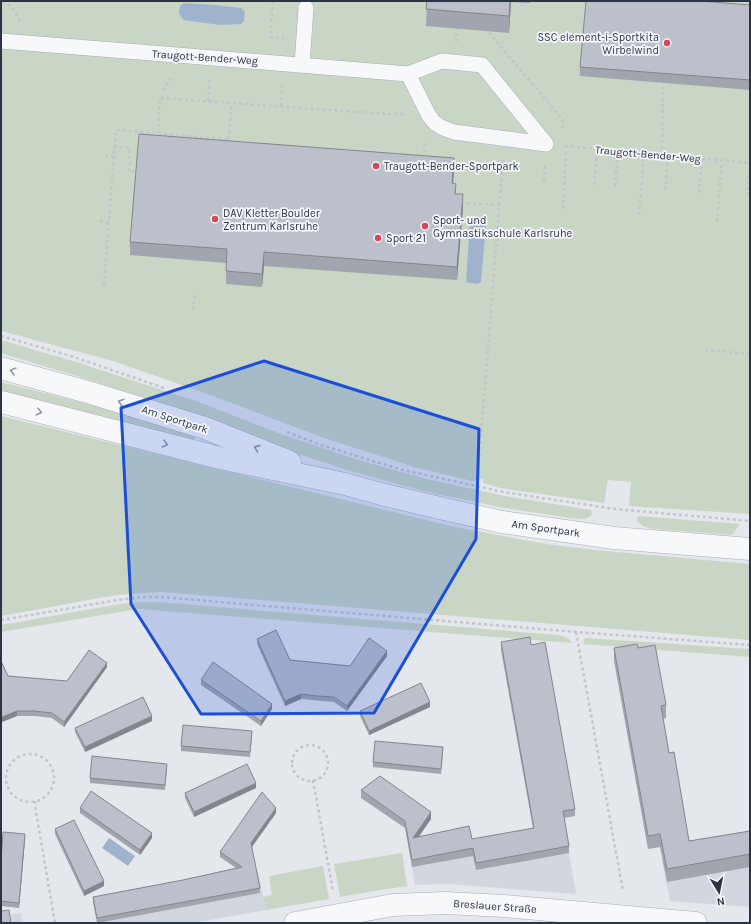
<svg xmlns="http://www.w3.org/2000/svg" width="751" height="924" font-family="Karla,sans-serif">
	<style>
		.built { fill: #d2d6de }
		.green { fill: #c9d6c5 }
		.water { fill: #9fb4cc }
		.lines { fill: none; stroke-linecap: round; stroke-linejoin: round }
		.service-casing { stroke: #a9aeb7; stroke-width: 16 }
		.minor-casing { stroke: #a9aeb7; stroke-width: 23 }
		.tertiary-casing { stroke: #a9aeb7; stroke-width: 23 }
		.path { stroke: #c2c5cb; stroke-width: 2.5; stroke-dasharray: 3 3; stroke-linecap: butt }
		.service { stroke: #f7f8fa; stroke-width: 15 }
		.minor { stroke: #f7f8fa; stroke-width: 22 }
		.tertiary { stroke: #f7f8fa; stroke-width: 22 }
		.wall { fill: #a1a5ae }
		.shaded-wall { fill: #83868d }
		.building { fill: #bbc0ca; stroke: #83868d }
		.oneway { stroke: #9196a0 }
		.marked { fill: #1d4ed8; fill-opacity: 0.2; stroke: #1d4ed8; stroke-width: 3; stroke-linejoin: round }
		.poi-dot { fill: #d1495b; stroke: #f4f6f9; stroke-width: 1.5 }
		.labels { text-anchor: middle; stroke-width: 3.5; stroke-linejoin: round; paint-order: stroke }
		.poi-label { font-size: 11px; fill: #2b3445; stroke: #f4f6f9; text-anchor: start }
		.street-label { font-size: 11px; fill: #2b3445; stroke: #f4f6f9 }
	</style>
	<rect width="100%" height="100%" fill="#e4e7ec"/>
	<path class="built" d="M565,829l11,65 -127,-10 -34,1 -7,-40 38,-7 26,8z
		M750,843v64l-80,-6 -8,-41z
		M258,871l8,39 -72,13h-97l-4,-22z
		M21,913l2,10h-22v-7z"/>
	<path class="green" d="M1,1h749v497l-1,16 -120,-8 2,-24 -23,-2 -4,23 -104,-15 -17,-5v-4l-11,2 -55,-13 -93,-30 -108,-41 -103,-36 -112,-30z
		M1,340l75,22 120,39 85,33 81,27 69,19 74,16 86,14 1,3 -1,3 -6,3 -14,-1 -72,-11 -76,-16 -76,-21 -82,-27 -79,-31 -93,-31 -92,-28z
		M1,382l102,26 34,8 57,19 1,3 -2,4 -4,-1 -188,-51z
		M1,416l454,111 91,17 49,6 155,14v76l-589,-48 -45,3 -115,21z
		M638,516l102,8 -8,11 -78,-6c-8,-1 -13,-3 -17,-9z
		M141,602h18l398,33c7,1 11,2 15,8l-434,-34 -137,23v-7l119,-21z
		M586,638l164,11v8l-167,-13 1,-5z
		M402,853l5,33 -20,3 -47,8 -6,-33z
		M323,866l6,33 -63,11 -3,-13 9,-2 -3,-19z"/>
	<path class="water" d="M184,3l31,2 26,3 4,4 -1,9 -3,3 -21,1 -37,-5 -4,-7 1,-7z
		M476,216c6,1 8,3 10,9l-5,57 -3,2 -12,-2 4,-61 1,-4z
		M109,838l26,18 -7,10 -26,-18z"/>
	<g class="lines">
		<g class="service-casing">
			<path id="service" d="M1,41l188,15 219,18 34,-13 40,4 64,79
				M302,65l4,-57
				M408,74l20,40c6,11 14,14 26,18l92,12"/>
		</g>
		<g class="minor-casing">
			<path id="minor" d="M295,923l98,-18 53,-2 58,3 192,17"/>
		</g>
		<g class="tertiary-casing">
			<path id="tertiary" d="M1,368l90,25 114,35 85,34
				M1,402l219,56 125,26 36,10 63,15 58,13 112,16 136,11"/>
		</g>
		<path class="path" d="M3,1l9,6 8,15
			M273,1l-3,36 14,1
			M485,28l78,92 -1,9
			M456,42l1,-15
			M162,90l11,-14
			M208,101l2,-23
			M281,106l1,-21
			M158,133l2,-35 226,16h19
			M229,139l2,-36
			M565,146l185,17
			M114,147l16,1 -1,23 8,1
			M662,155l1,-74
			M105,156l8,1
			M424,158l1,-15
			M544,181l1,-17
			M594,185l3,-36
			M615,186l3,-35
			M665,190l3,-34
			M699,193l3,-35
			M747,196l3,-33
			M461,203l38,2
			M563,209l3,-57
			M639,215l5,-62
			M100,221l9,1
			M717,222l5,-62
			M104,285l12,-155 113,9
			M193,310l2,-17
			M1,336l70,20 96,33
			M705,350l45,4
			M287,432l34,13 78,24 104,23 112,17 135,12
			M477,486l26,-327
			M1,620l117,-20 25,-3h17l416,35 174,13
			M576,632l47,259
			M292 763a18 18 0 1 1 36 0a18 18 0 1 1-36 0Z
			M6 778a24 24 0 1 1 48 0a24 24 0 1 1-48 0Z
			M313,780l20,111
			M35,801l1,11 19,111"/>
		<use href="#service" class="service"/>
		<use href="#minor" class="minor"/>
		<use href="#tertiary" class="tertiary"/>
	</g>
	<path class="wall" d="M427,1h105l-3,2 -18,-1 -2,31 -83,-7z
		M750,5v85l-170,-14v-9z
		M454,171l-1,12 3,11 7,14 -6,72 -193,-14 -2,21 -36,-3v-21l-96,-8v-13z
		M257,639l33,21 60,6 37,-10 -40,55 -13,-9 -33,-3 -16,7 -28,-62z
		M501,642l30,3 44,164v7l-11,2 5,28v7l-93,17 -3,-14 -61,11 -7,-39 -44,-30v-8l70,29 -12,17 53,3 61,-11 -32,-178z
		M614,648l52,57v13l-3,1 6,34 20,88 61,-10v36l-83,15 -7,-35 -12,2 -34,-188z
		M1,661l7,15 59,5 40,-14 -43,60 -12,-9 -18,-2h-17l-15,6 -1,-3z
		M201,680l71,29 -11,17 -60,-41z
		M430,707l-61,28 -9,-19v-5z
		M152,721l-67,31 -10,-20v-4z
		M252,735l-2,22 -69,-6v-5z
		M443,752l-2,22 -68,-7v-5z
		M167,769l-2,21 -75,-7v-5z
		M256,788l-62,29 -9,-19v-5z
		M80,808l72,30 -12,17 -60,-42z
		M276,813l-24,34 8,41v5l-163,30 -4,-21v-5l90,-17 53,-12 -16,-11v-5z
		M55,829l49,57 -20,10 -29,-62z
		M25,839l-6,69 -18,-2v-46z"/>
	<path class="shaded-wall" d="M510,1h1v1l-2,31v-17z
		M454,158v13l-2,26v-14z
		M463,194v14l-6,72v-13z
		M264,252v14l-2,21v-13z
		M387,651v5l-40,55v-5z
		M107,663v4l-43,60v-5z
		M301,694v5l-16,7v-5z
		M430,702v5l-61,28v-4z
		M272,704v5l-11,17v-5z
		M17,711v5l-15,6v-5z
		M152,716v5l-67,31v-5z
		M256,783v5l-62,29v-5z
		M276,808v5l-25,35v-5z
		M431,812v7l-18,26v-7z
		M152,833v5l-12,17v-5z
		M25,834v5l-6,69v-5z
		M104,881v5l-20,10v-5z"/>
	<path class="building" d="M427,1h83l-1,15 -83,-7z
		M586,1h114l50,4v75l-170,-13z
		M139,134l315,24 -2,25 4,1 -1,10h8l-6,73 -193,-15 -2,22 -36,-3 1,-22 -97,-7z
		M276,630l14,30 60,6 19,-28 18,13 -40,55 -13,-9 -17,-1 -16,-2 -16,7 -28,-62z
		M530,637l1,8 14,-3 30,167 -12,2 6,35 -93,17 -3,-15 -61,12 -7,-39 -44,-31 19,-14 51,36 -18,26 56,-12 3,13 62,-11 -33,-186z
		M637,644l1,4 17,-3 11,60 -5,1 8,47 5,-1 15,89 61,-10v23l-83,15 -7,-35 -12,2 -34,-188z
		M89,650l18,13 -43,59 -12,-9 -18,-2h-17l-15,6 -1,-3v-53l7,15 59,5z
		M213,662l59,42 -11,17 -60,-41z
		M421,683l9,19 -61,29 -9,-20z
		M143,697l9,19 -67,31 -10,-19z
		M183,725l69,6 -2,21 -69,-6z
		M375,741l68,6 -2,22 -68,-7z
		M92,756l75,8 -2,21 -75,-7z
		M247,764l9,19 -62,29 -9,-19z
		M91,791l61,42 -12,17 -60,-42z
		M262,792l14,16 -25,35 9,45 -163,30 -4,-21 90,-17 59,-13 -22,-15z
		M74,820l30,61 -20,10 -29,-62z
		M3,832l22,2 -6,69 -18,-2v-41z
		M9,910l2,13h-10v-12z"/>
	<defs><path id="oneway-chevron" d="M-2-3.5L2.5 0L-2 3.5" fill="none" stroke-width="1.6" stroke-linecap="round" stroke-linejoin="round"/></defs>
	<g class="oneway">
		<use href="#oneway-chevron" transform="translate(13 371) rotate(-165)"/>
		<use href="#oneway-chevron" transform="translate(121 402) rotate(-163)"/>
		<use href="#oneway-chevron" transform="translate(39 412) rotate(14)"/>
		<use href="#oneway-chevron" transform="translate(165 444) rotate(14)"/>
		<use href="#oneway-chevron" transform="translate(257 448) rotate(-158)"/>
	</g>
	<path class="marked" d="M264,361l215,68 -3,110 -102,174 -173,1 -70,-110 -10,-196z"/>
	<g class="poi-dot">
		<circle cx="667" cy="43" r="4"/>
		<circle cx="376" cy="166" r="4"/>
		<circle cx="215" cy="219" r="4"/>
		<circle cx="425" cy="226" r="4"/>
		<circle cx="378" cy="238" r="4"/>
	</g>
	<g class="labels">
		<g class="poi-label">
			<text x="659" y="41" text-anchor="end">SSC element-i-Sportkita<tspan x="659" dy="13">Wirbelwind</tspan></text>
			<text x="384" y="170">Traugott-Bender-Sportpark</text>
			<text x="223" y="217">DAV Kletter Boulder<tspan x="223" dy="13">Zentrum Karlsruhe</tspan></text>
			<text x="433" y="224">Sport- und<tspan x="433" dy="13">Gymnastikschule Karlsruhe</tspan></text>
			<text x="386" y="242">Sport 21</text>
		</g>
		<g class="street-label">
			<text transform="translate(205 57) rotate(4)" y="4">Traugott-Bender-Weg</text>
			<text transform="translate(648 154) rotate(5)" y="4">Traugott-Bender-Weg</text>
			<text transform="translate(175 419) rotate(18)" y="4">Am Sportpark</text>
			<text transform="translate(546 528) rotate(8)" y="4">Am Sportpark</text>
			<text transform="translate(495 906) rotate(4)" y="4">Breslauer Straße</text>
		</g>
	</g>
	<rect width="751" height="924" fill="none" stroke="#2b3445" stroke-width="4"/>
	<g transform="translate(719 892) rotate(170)" stroke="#f4f6f9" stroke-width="3" paint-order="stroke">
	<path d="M0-3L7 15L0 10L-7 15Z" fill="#2b3445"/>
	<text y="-6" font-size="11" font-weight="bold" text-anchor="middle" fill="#2b3445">N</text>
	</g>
</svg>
